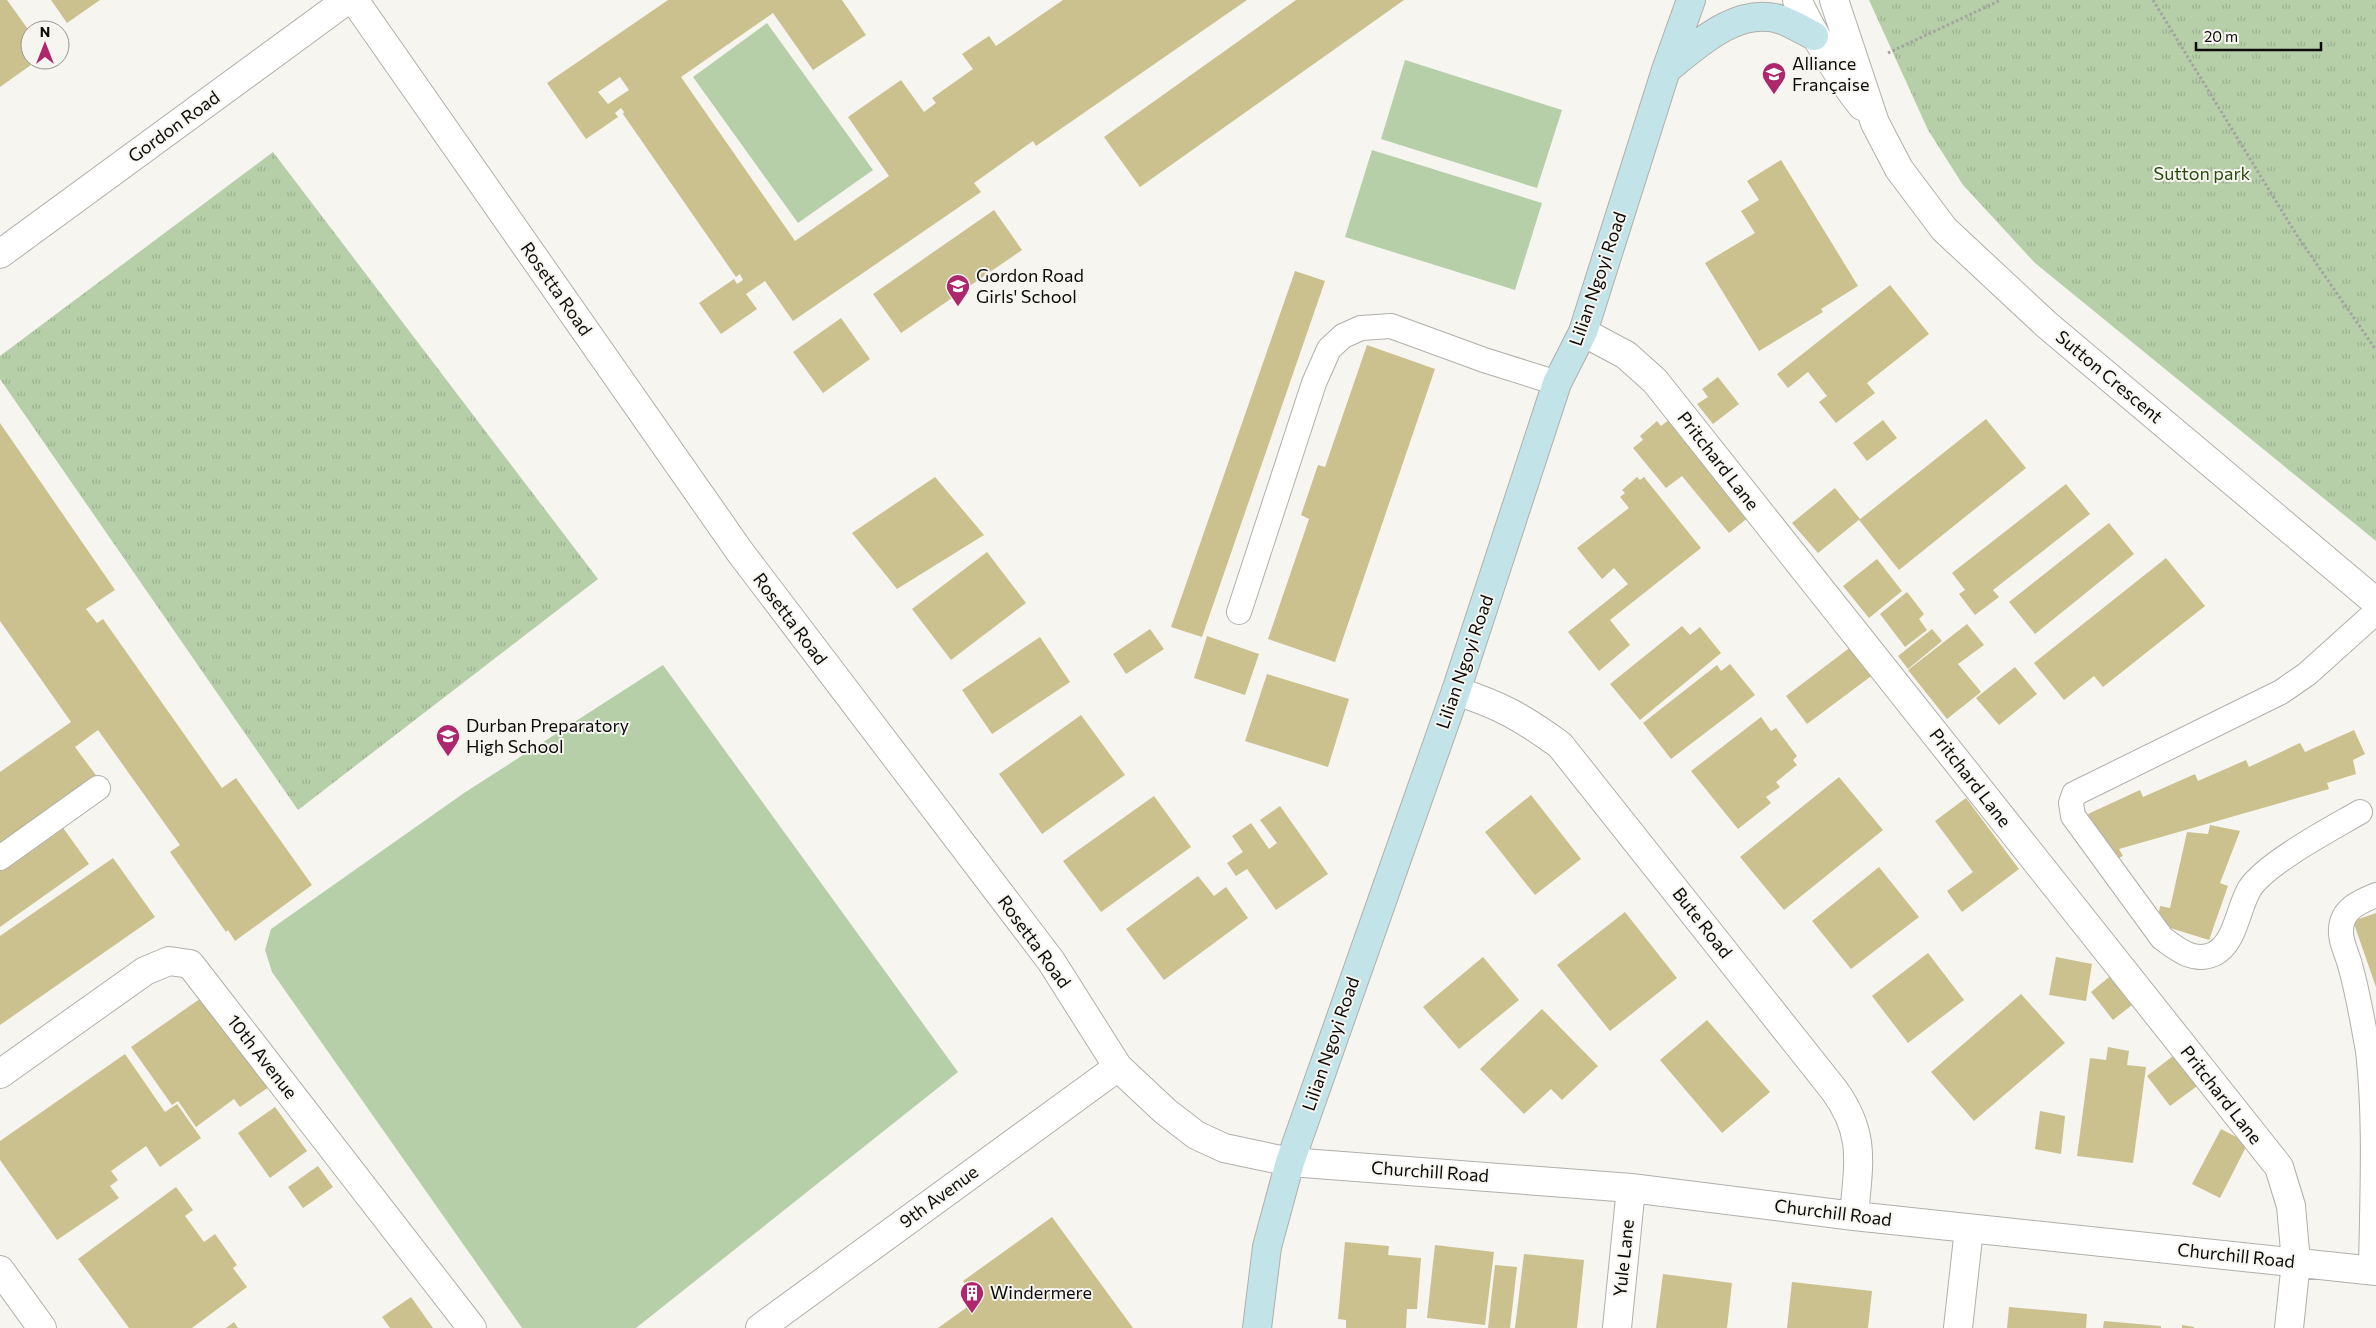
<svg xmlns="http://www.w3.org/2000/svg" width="2376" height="1328" font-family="Commissioner,sans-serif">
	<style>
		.grass { fill: #b6cfa9 }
		.park { fill: url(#park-tufts) }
		.building { fill: #cbc18e; fill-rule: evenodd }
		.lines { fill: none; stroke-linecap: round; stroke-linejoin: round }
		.lane-casing { stroke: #b0afaa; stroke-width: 26 }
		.street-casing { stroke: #b0afaa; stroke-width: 30 }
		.secondary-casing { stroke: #b0afaa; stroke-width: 30 }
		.path { stroke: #a4a3a0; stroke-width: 3; stroke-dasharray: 2.5 2.5; stroke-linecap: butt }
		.lane { stroke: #fff; stroke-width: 24 }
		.street { stroke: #fff; stroke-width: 28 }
		.secondary { stroke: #c2e4e8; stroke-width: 28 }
		.labels { text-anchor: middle; stroke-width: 4; stroke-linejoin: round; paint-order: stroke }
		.poi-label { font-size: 18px; fill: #0c0b0a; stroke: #f6f5f0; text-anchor: start }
		.street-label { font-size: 18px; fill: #0c0b0a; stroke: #f6f5f0 }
		.park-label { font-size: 18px; fill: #264b0b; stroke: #f6f5f0 }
	</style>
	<defs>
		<pattern id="park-tufts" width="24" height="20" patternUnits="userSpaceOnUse" patternTransform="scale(1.25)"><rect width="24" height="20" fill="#b6cfa9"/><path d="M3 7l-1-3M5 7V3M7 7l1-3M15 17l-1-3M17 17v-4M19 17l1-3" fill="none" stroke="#9bb090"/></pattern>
	</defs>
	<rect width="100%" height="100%" fill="#f6f5f0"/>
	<path class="grass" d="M767,23l106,147 -75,53 -105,-146z
		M1405,60l157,50 -25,78 -156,-49z
		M1372,150l170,53 -27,87 -170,-53z
		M663,665l295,407 -322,256h-114l-250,-356 -7,-22 6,-21 193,-136z"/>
	<path class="park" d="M1869,0h507v541l-341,-278 -72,-78 -35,-55z
		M273,152l325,427 -300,231 -298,-431v-23z"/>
	<path class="building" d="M0,0h7l23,32v28h8l-38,27z
		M51,0h49l-33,23z
		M668,0h174l24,35 -53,35 -40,-57 -92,64 114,164 94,-65 -41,-59 53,-37 23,32 12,-9 -4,-5 41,-29 -11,-15 27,-18 7,10 67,-46h184l-211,146 -3,-5 -59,42 7,9 -188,129 -28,-40 -19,13 11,15 -36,25 -22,-31 35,-24 3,5 6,-4 -3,-6 -4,3 -113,-163 1,-2 -3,-4 -6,5 3,4 -32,22 -39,-56zM620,77l9,13 -21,14 -10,-12z
		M1296,0h108l-264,187 -36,-50z
		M1781,160l77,126 -37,23 2,3 -64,39 -54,-88 50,-30 -14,-22 18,-11 -12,-19z
		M994,210l28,40 -121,83 -28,-39z
		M1295,271l30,10 -123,356 -31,-10z
		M1890,285l39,49 -62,49 8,10 -39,30 -17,-21 8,-6 -19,-24 -20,16 -11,-14z
		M841,318l29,41 -47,34 -30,-41z
		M1367,345l68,24 -100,293 -67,-23 41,-120 -8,-4 17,-50 7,2z
		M1718,377l21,27 -26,20 -16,-20 11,-7 -6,-8z
		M1670,419l79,98 -20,16 -47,-57 -16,12 -33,-40 10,-8 -3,-4 17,-15 4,5z
		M1986,419l40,49 -127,102 -40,-50z
		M1883,420l14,18 -30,23 -14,-18z
		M0,423l115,167 -29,19 11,14 6,-4 119,169 14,-10 76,107 -77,56 -7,-11 -2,2 -56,-80 10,-7 -82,-115 -23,17 23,31 -98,70v-76l71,-50 -71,-101z
		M935,477l49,58 -87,54 -45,-56z
		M1637,477l3,3 4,-3 57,71 -91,72 20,25 -31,26 -31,-39 60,-48 -14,-16 -12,11 -25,-31 52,-40 -9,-11 5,-4 -3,-3z
		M2066,484l24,30 -97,76 6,7 -24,18 -16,-21 6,-4 -13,-17z
		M1835,488l25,31 -42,34 -26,-30z
		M2109,523l25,31 -99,80 -26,-32z
		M987,552l39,51 -75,57 -39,-51z
		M2166,558l39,48 -102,81 -9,-11 -30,24 -30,-37z
		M1877,559l25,32 -33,27 -26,-32z
		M1907,592l17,22 -5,5 8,11 -22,17 -25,-33z
		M1967,624l17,21 -26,19 23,28 -34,27 -39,-49z
		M1682,626l8,9 10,-8 21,26 -81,67 -30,-36z
		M1150,629l14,20 -38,25 -13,-20z
		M1932,629l10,12 -34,28 -10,-13z
		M1207,636l52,18 -14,41 -51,-17z
		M1040,637l30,45 -78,52 -30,-44z
		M1852,646l22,28 -67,50 -21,-28z
		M1730,664l25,31 -84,64 -28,-36 74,-58 4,6z
		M2015,667l22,27 -38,31 -23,-27z
		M1267,674l82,25 -21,68 -83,-26z
		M1081,715l44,60 -83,59 -43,-60z
		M1761,717l10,14 5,-3 21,28 -4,4 4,5 -21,17 4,5 -14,10 5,6 -33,26 -47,-58z
		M2354,730l11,24 -12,6 3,14 -29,9 2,6 -210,60 4,7 -13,6 -22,-48 52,-24 3,7 52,-23 3,7 48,-21 3,7 51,-24 5,9z
		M1839,777l44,53 -99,80 -44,-53z
		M1531,795l50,64 -46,36 -50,-63z
		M1154,796l37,51 -90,65 -38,-51z
		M1966,798l53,71 -57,43 -15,-21 26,-19 -38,-51z
		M1280,806l48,68 -52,36 -29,-41 -11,7 -9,-13 16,-11 -11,-16 19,-13 18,26 8,-6 -17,-23z
		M61,825l28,39 -89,63v-59z
		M2210,825l30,6 -20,52 8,3 -19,54 -52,-16 3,-18 10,2 17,-76 21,2z
		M113,858l42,59 -155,108v-89z
		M1879,867l40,50 -68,52 -39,-48z
		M1198,876l16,20 12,-9 22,31 -84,62 -38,-51z
		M1625,912l52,66 -67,53 -53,-66z
		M2376,913v74l-23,-66z
		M1928,953l36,47 -56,43 -36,-47z
		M1483,957l36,43 -60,49 -36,-42z
		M2056,957l36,7 -6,37 -37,-6z
		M2114,973l23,28 -24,19 -22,-28z
		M2021,994l44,49 -91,78 -43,-49z
		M204,996l65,91 -29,20 -6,-8 -38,28 -18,-26 -6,4 -41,-58z
		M1542,1009l56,57 -36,34 -11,-11 -27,25 -44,-45z
		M1707,1020l63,72 -48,41 -62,-73z
		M2108,1047l21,4 -2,14 19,2 -13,96 -56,-7 13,-98 16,2z
		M2177,1053l23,31 -30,22 -23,-30z
		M125,1054l40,58 12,-8 24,34 -41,29 -14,-21 -35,25 7,9 -8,6 9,12 -62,42 -57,-80v-19z
		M275,1107l32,44 -37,27 -32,-45z
		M2040,1111l25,5 -4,38 -26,-5z
		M2221,1129l27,14 -28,55 -28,-14z
		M318,1166l15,21 -30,21 -15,-21z
		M176,1187l17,23 -8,6 19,26 11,-8 22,31 -4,3 14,19 -55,41h-63l-51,-69z
		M1052,1217l81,111h-195l39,-28 -14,-19z
		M1345,1242l44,4 -1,9 33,3 -4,51h-10l-1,19h-60v-8l-8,-1z
		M1435,1245l59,7 -9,73 -58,-7z
		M1524,1254l60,6 -7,68h-62z
		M1495,1265l22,2 -7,61h-22z
		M1663,1274l69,9 -5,45h-71z
		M1792,1282l80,9 -4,37h-81z
		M411,1297l22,31h-43l-8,-11z
		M2009,1307l78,7 -1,14h-79z
		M2104,1321l57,5v2h-58z
		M234,1322l4,6h-12z
		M2182,1325l12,2v1h-12z"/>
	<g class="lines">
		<g class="lane-casing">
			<path id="lane" d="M1239,612l75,-229 15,-34 14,-13 18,-8 30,-2 93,34 73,23
				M2360,812c-29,17 -92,50 -110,76 -12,19 -14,55 -36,66 -20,9 -36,-4 -52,-16l-89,-122 -2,-13 3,-9 207,-102 26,-18 69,-62
				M0,858l98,-70
				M2371,1271c1,-71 5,-151 -3,-220 -5,-28 -10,-58 -18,-86 -3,-12 -10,-23 -9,-36 1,-20 18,-27 35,-34"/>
		</g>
		<g class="street-casing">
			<path id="street" d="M354,0l386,552 311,409 67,106 47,44 31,24 28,13 66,14 341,26 223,28 522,55
				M1797,0c19,39 38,72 65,106
				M1834,0l41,123 24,46 45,60 103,96 329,277
				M0,254l347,-254
				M1583,332l43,23 29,26 624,786 12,39 5,56 -7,66
				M1456,691c44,14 67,27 104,54l274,345c33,45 24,75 20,126
				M0,1074l145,-103 24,-10 21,3 282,364
				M0,1270l42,58
				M760,1328l358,-261
				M1617,1328l14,-140
				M1958,1328l11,-99"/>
		</g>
		<g class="secondary-casing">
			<path id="secondary" d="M1666,70c31,-25 72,-65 116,-50 11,4 22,11 32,16
				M1257,1328l10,-81 23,-85 166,-471 101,-308 26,-51 83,-262 25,-70"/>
		</g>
		<path class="path" d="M2153,0l143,234 80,116
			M1888,53l113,-53"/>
		<use href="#lane" class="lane"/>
		<use href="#street" class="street"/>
		<use href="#secondary" class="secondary"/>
	</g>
	<defs>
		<g id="school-pin" transform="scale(1.25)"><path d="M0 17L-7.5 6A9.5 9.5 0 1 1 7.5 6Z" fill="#ae266b" stroke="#f6f5f0"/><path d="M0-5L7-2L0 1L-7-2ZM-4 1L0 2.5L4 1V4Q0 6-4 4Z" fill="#fff"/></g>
		<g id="building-pin" transform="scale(1.25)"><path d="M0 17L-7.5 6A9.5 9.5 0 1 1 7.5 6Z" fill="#ae266b" stroke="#f6f5f0"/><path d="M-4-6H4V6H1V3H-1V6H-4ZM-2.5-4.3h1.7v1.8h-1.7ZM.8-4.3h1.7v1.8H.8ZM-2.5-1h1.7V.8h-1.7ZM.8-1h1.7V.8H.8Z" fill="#fff"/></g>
	</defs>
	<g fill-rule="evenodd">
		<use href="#school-pin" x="1774" y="74"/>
		<use href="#school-pin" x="958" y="286"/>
		<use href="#school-pin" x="448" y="736"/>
		<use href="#building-pin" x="972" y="1293"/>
	</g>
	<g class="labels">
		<g class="poi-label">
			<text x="1792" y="70">Alliance<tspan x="1792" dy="21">Française</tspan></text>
			<text x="976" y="282">Gordon Road<tspan x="976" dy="21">Girls' School</tspan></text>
			<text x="466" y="732">Durban Preparatory<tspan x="466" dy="21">High School</tspan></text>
			<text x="990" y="1299">Windermere</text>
		</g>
		<g class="street-label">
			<text transform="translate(174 127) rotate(-36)" y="6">Gordon Road</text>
			<text transform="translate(1598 279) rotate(-71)" y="6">Lilian Ngoyi Road</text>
			<text transform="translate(556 289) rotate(55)" y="6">Rosetta Road</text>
			<text transform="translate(2109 377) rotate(40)" y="6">Sutton Crescent</text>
			<text transform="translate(1718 461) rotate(52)" y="6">Pritchard Lane</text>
			<text transform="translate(790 619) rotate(53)" y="6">Rosetta Road</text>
			<text transform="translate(1465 662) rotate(-71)" y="6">Lilian Ngoyi Road</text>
			<text transform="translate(1970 778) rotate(52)" y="6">Pritchard Lane</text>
			<text transform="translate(1702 923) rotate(52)" y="6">Bute Road</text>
			<text transform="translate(1034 942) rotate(54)" y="6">Rosetta Road</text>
			<text transform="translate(1331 1044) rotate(-71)" y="6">Lilian Ngoyi Road</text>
			<text transform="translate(262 1057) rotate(52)" y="6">10th Avenue</text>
			<text transform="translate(2221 1095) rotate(52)" y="6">Pritchard Lane</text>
			<text transform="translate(1430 1172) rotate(4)" y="6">Churchill Road</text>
			<text transform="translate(939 1197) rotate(-36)" y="6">9th Avenue</text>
			<text transform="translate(1833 1213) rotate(7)" y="6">Churchill Road</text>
			<text transform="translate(2236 1256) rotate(6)" y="6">Churchill Road</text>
			<text transform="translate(1624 1258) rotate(-84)" y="6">Yule Lane</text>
		</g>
		<g class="park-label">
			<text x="2202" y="180">Sutton park</text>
		</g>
	</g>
	<g transform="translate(45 45)"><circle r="24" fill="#f6f5f0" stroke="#989794"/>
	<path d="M0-4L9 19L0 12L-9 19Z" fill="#ae266b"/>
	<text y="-8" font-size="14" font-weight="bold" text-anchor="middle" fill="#0c0b0a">N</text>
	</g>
	<path d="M2196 42v8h125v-8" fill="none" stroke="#0c0b0a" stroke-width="2.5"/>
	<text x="2204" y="42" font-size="15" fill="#0c0b0a" stroke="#f6f5f0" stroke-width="4" paint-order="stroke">20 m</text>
</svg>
